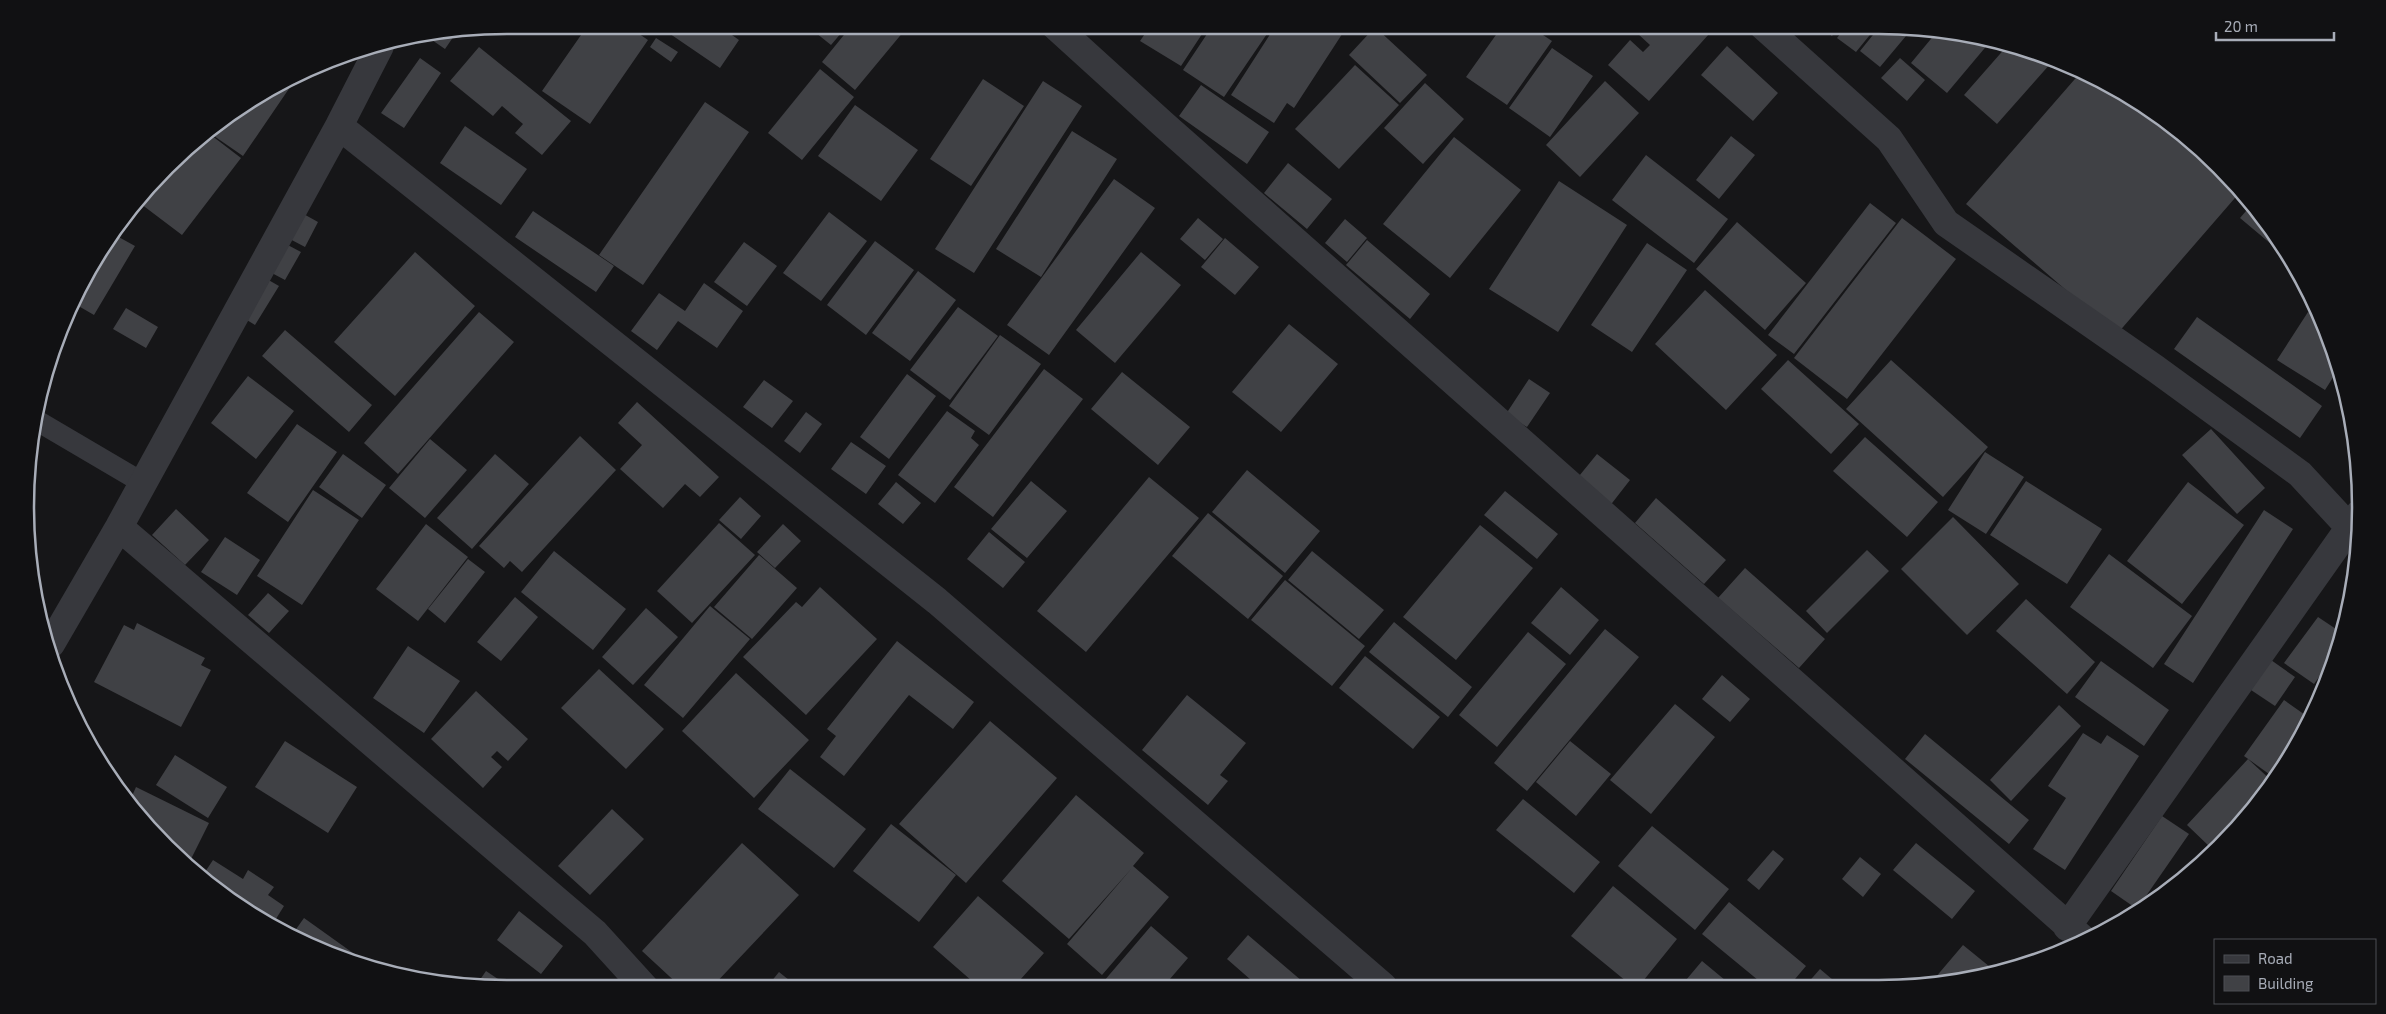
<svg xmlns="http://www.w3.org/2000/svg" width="2386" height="1014" font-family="'Exo 2',sans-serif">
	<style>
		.building { fill: #404145 }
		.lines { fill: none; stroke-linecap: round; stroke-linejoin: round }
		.lane { stroke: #37383d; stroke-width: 21 }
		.street { stroke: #37383d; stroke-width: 28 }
		.rim { fill: none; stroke: #a8adb8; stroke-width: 2.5 }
	</style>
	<rect width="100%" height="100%" fill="#161618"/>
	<path class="building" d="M588,25h38l22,15 -58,84 -48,-33z
		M657,25h61l21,15 -19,28z
		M806,25h42l-17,20z
		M852,25h57l-54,65 -33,-28z
		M1151,25h57l-27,41 -41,-25z
		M1213,25h60l-49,72 -41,-27z
		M1276,25h72l-54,83 -7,-5 -13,20 -43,-28z
		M1503,25h25l24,16 -45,64 -41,-28z
		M1644,25h53l12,9 -60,67 -41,-36 22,-25 13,12 7,-7 -13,-12z
		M1818,25h22l-8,11z
		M1847,25h31l-22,27 -19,-14z
		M1881,25l30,5 -31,37 -20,-16z
		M1375,27l52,48 -27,28 -51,-48z
		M456,33l-11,16 -16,-11z
		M1935,34l54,9 -42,50 -36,-30z
		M656,38l22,14 -7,10 -21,-15z
		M1727,46l51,47 -25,28 -52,-46z
		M2007,46l27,5 17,12 -54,61 -33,-29z
		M479,47l92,74 -29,34 -27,-22 8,-9 -21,-18 -9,10 -43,-35z
		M1552,48l41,28 -43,61 -41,-29z
		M420,58l21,15 -37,55 -23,-15z
		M1900,58l25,22 -18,21 -26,-23z
		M2052,59l18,8 -4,5z
		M1355,65l44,40 -60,64 -44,-40z
		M820,69l34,28 -52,63 -34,-27z
		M2081,72l39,18 77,55 44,46 -124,143 -151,-130z
		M299,74l-56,82 -29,-20 11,-17 41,-30z
		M983,79l41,27 -53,80 -41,-27z
		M1043,81l39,25 -108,167 -39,-24z
		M1605,81l34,32 -59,64 -34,-32z
		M1425,83l39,36 -41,45 -39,-36z
		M1201,85l68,47 -22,32 -68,-48z
		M705,102l44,30 -106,153 -44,-30z
		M855,105l63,45 -37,51 -63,-45z
		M465,126l62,43 -26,36 -61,-42z
		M1072,131l45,28 -76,118 -45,-28z
		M207,132l34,26 -59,77 -41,-31 48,-60z
		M1731,136l24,19 -36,44 -23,-19z
		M1454,137l67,53 -71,88 -67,-54z
		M1646,155l82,64 -34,44 -82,-63z
		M1288,163l44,36 -25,30 -43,-36z
		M1114,179l41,29 -106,147 -42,-30z
		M1559,181l68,44 -69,107 -69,-43z
		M1870,203l26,20 -102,131 -26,-19z
		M2252,204l10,10 28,46 -50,-42z
		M533,211l81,55 -18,26 -81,-55z
		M300,212l18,10 -13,25 -19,-10z
		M829,212l38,29 -46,60 -38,-28z
		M1198,218l25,21 -18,21 -25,-21z
		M1902,218l54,41 -109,140 -53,-41z
		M1345,219l22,19 -20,24 -22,-19z
		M1737,222l69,61 -41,47 -69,-61z
		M115,235l20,11 -41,69 -19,-11 15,-38z
		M1225,238l34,29 -24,28 -34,-28z
		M1367,240l63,54 -20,25 -64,-54z
		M875,241l39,29 -48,65 -39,-30z
		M744,242l33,24 -30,40 -33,-24z
		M284,243l17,9 -16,28 -17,-9z
		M1647,243l40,27 -55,82 -41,-27z
		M415,252l60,54 -80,90 -61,-54z
		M1141,252l40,33 -66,78 -39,-33z
		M918,271l38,29 -46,61 -38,-28z
		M265,278l14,8 -24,39 -13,-8z
		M704,283l39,28 -26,37 -39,-27 -21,29 -26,-19 28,-38 26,18z
		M1705,290l72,65 -51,55 -71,-66z
		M958,307l40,29 -48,64 -40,-30z
		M126,308l32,19 -12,21 -33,-19z
		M479,312l35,30 -116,132 -34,-31z
		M2308,312l13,8 18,48 -14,22 -48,-30z
		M2197,317l125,89 -22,32 -126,-89z
		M1289,324l49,40 -57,68 -49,-40z
		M285,330l87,75 -23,27 -87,-76z
		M1000,335l41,29 -52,71 -40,-29z
		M1788,360l71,64 -28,30 -70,-65z
		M1891,360l97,87 -45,50 -97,-88z
		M1044,369l39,30 -90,118 -39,-30z
		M1122,372l68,55 -32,38 -67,-56z
		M907,374l29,22 -47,63 -29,-22z
		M248,376l46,35 -38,48 -45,-36z
		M1529,379l21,14 -23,34 -21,-13z
		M764,380l29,21 -21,27 -29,-21z
		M637,402l82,75 -19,20 -15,-13 -22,24 -43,-39 22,-24 -24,-22z
		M947,411l28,20 -4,7 8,7 -44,58 -37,-28z
		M806,412l16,12 -22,29 -16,-12z
		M297,424l40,28 -49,70 -41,-29z
		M2211,429l54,59 -28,26 -55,-59z
		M580,436l36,34 -94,102 -12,-11 -6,7 -25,-22z
		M1865,437l73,65 -31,35 -74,-66z
		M430,439l37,31 -42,48 -36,-30z
		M851,442l35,24 -20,28 -35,-25z
		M1985,452l39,25 -38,57 -38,-24z
		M343,454l43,31 -24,33 -43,-31z
		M495,454l34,30 -57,65 -35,-31z
		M1597,454l33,26 -21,27 -34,-26z
		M1247,470l73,61 -35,42 -73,-61z
		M1149,477l50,41 -113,134 -49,-41z
		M1031,481l36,30 -40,47 -36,-29z
		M2026,481l76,48 -35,55 -77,-49z
		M896,482l25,21 -18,21 -25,-20z
		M2188,482l56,43 -62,79 -55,-43z
		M313,490l46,30 -57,85 -45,-29z
		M1505,491l53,43 -21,25 -53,-44z
		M740,497l21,19 -20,23 -22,-19z
		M1656,498l70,62 -22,24 -69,-61z
		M176,509l33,31 -24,25 -33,-30z
		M2264,510l29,19 -100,154 -29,-19z
		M1208,513l75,63 -35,43 -76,-63z
		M1953,517l66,67 -52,51 -66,-66z
		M719,523l36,32 -63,68 -35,-32z
		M426,524l42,33 -50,64 -42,-32z
		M783,524l18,17 -26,27 -18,-16z
		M1480,525l53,43 -77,92 -53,-43z
		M989,532l36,30 -22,26 -36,-29z
		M225,537l35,23 -23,35 -36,-23z
		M1867,550l22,21 -62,62 -21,-22z
		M554,551l72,58 -33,41 -72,-58z
		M1312,551l72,59 -25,29 -71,-59z
		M2109,554l83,62 -39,52 -83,-61z
		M759,555l38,33 -45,51 -38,-32z
		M468,559l17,13 -40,51 -17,-14z
		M1745,568l80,71 -26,29 -81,-70z
		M1285,580l80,66 -33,40 -81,-66z
		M820,587l57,52 -71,76 -63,-58 53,-55 6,5z
		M1561,587l38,33 -29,35 -39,-32z
		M268,593l21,18 -20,22 -21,-18z
		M515,597l23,20 -37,44 -24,-19z
		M2026,599l69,63 -28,32 -71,-63z
		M710,606l40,33 -67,79 -39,-33z
		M646,608l32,29 -45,48 -31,-28z
		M2318,617l24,16 -4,18 -24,33 -30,-21z
		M1394,622l78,65 -24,30 -79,-65z
		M137,623l68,35 -4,7 10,5 -30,57 -87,-45 30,-57 10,5z
		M1605,629l34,28 -112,134 -33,-28z
		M1528,632l38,32 -69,83 -38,-32z
		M897,641l77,61 -21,27 -44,-34 -65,81 -24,-19 16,-21 -9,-7z
		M408,646l52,35 -36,52 -51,-35z
		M1365,656l75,61 -27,32 -74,-61z
		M2271,660l24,17 -20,29 -24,-16z
		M2101,661l68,49 -25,36 -69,-49z
		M599,669l65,60 -38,40 -65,-61z
		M736,673l73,67 -55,58 -72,-67z
		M1722,675l28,24 -20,23 -28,-23z
		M476,691l52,48 -20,22 -11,-10 -6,6 11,10 -19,21 -52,-49z
		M1187,695l59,48 -26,32 8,6 -20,24 -66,-55z
		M2284,700l24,17 -32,62 -32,-23z
		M1675,704l40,33 -64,77 -41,-34z
		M2059,705l22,21 -70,75 -21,-21z
		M990,721l67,57 -91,105 -67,-59z
		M2083,733l18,11 6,-9 32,21 -74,114 -32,-21 33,-51 -18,-12z
		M1925,734l104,86 -20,24 -104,-85z
		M285,741l72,46 -29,46 -73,-46z
		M1570,741l41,33 -35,42 -40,-34z
		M175,755l52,32 -19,31 -52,-33z
		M2248,759l25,23 -62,66 -24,-23z
		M790,769l76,60 -32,39 -76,-59z
		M136,787l73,36 -21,42 -43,-40 -16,-22z
		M1076,795l68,58 -11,13 36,31 -67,78 -35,-31 65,-76 -63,71 -67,-58z
		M1523,799l77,63 -26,31 -78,-63z
		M612,809l32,30 -54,56 -32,-29z
		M2162,816l27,18 -52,75 -26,-18z
		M891,824l65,51 -37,47 -66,-51z
		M1652,826l77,63 -34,41 -77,-64z
		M742,843l57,52 -88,93h-29l-40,-37z
		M1916,843l59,48 -23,28 -59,-49z
		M1773,850l11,9 -25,31 -12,-10z
		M1860,857l21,17 -18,23 -21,-18z
		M213,860l30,19 5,-9 26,17 -6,8 16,11 -10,16 -61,-33 -12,-11z
		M1613,886l64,53 -38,47h-7l-61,-50z
		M978,896l66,57 -31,35h-33l-47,-41z
		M1729,902l77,64 -16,19h-26l-62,-51z
		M519,911l44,35 -22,28 -44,-34z
		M304,918l63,45 -2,2 -13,-2 -58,-31z
		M1151,926l37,32 -25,29h-52l-7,-6z
		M1248,935l61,52h-50l-32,-28z
		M1963,945l32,26 -53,14h-13z
		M1702,961l29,24 -50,1z
		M1820,969l19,16h-33z
		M486,971l27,18 -36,-5z
		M779,972l20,16h-33z"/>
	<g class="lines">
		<path class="lane" d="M41,423l102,60"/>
		<path class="street" d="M1054,25l109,99 921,816
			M1762,25l127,114 57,84 210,146 144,105 49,53 9,5
			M339,126l598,475 446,385
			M119,527l476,406 51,56
			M51,644l68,-117 220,-401 41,-80
			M2067,927l292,-413"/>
	</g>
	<path d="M0 0H2386V1014H0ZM507 34H1879A473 473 0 0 1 2352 507V507A473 473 0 0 1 1879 980H507A473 473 0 0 1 34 507V507A473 473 0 0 1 507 34Z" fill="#111113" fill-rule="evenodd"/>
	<path class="rim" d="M507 34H1879A473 473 0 0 1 2352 507V507A473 473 0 0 1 1879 980H507A473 473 0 0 1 34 507V507A473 473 0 0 1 507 34Z"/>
	<rect x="2214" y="939" width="162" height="65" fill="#111113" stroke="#4d4f55"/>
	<rect x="2224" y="955" width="25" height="8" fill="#37383d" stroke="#4d4f55"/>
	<text x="2258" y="964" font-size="15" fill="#a8adb8">Road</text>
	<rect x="2224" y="976" width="25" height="15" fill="#404145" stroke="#4d4f55"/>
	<text x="2258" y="989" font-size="15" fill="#a8adb8">Building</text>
	<path d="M2216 32v8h118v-8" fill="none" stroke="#a8adb8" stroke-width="2.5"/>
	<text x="2224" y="32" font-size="15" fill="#a8adb8" stroke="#111113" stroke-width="4" paint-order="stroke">20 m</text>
</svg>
